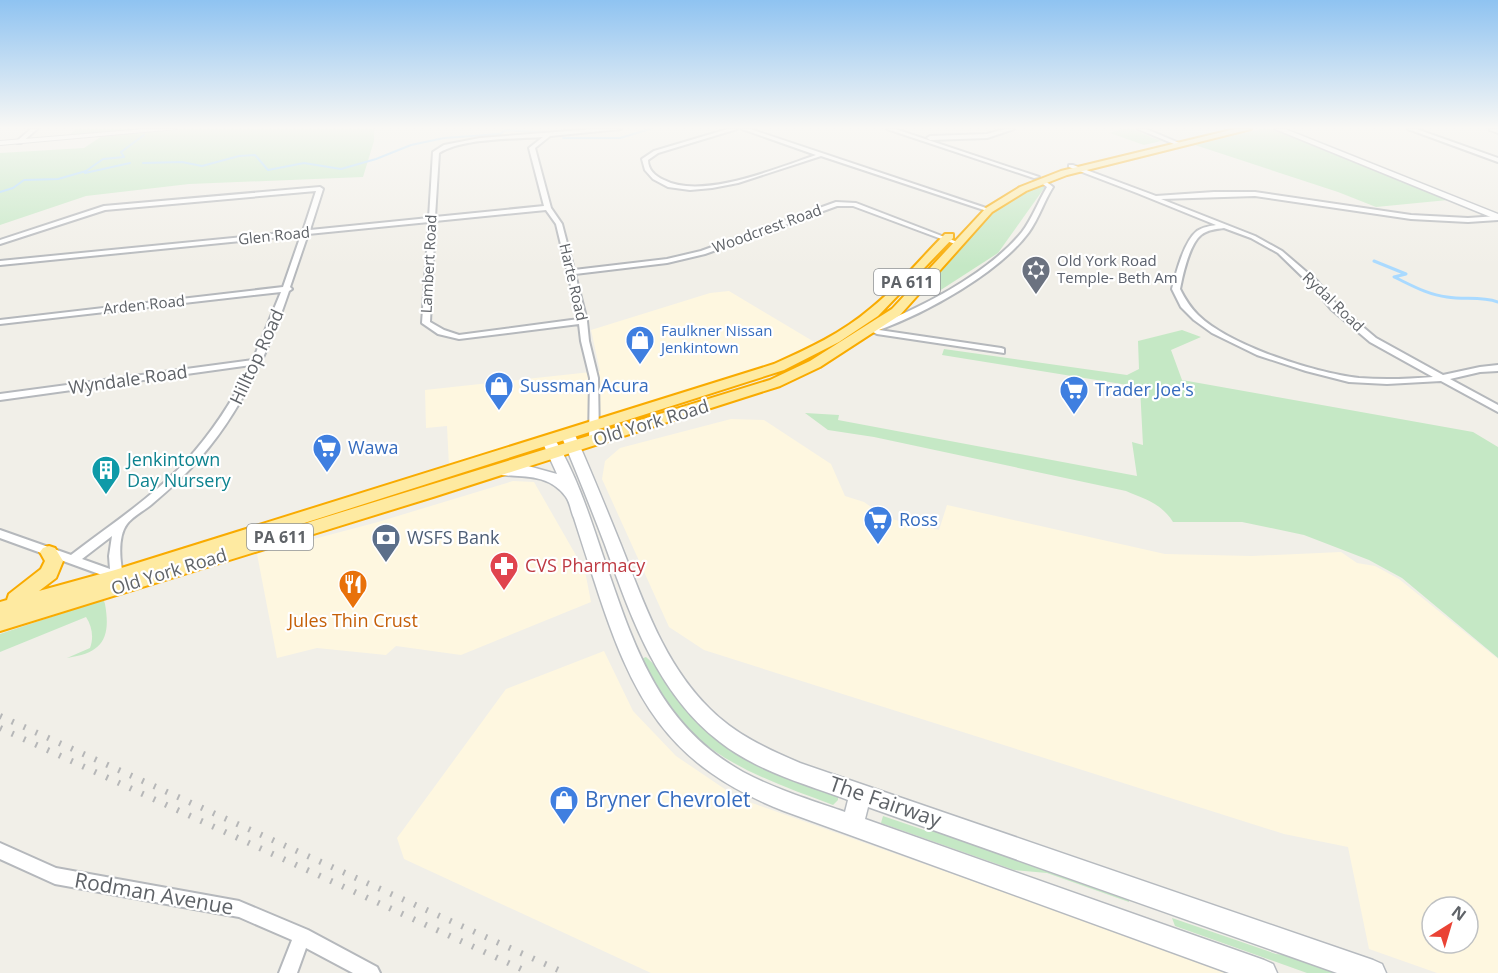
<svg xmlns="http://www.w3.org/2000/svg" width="1498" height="973" font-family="'Open Sans',sans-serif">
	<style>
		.commercial { fill: #fef7e0; fill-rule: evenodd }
		.green { fill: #c5e8c5 }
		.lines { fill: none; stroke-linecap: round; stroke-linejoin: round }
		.stream-far1 { stroke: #aadaff; stroke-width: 2 }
		.stream { stroke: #aadaff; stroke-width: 3 }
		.minor-casing { stroke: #b5b8bc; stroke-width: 4 }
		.tertiary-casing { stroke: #b5b8bc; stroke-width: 2 }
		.secondary-casing { stroke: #b6babf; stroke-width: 3 }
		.trunk-casing { stroke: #f9ab00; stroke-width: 4 }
		.minor { fill: #fff; fill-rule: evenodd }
		.tertiary { fill: #fff; fill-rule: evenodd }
		.secondary { fill: #fff; fill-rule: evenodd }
		.trunk { fill: #feeaa1; fill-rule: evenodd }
		.rail { stroke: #b6b7b8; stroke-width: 6; stroke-dasharray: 2 11; stroke-linecap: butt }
		.labels { text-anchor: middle; stroke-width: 4.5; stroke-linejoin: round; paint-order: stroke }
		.far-street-label { font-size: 15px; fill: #5f6368; stroke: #fff }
		.far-worship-label { font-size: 15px; fill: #5b616d; stroke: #fff; text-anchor: start }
		.far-shop-label { font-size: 15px; fill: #366cbe; stroke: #fff; text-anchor: start }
		.shield { fill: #fff; stroke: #8f9295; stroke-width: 1.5 }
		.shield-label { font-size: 16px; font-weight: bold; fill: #5f6368 }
		.street-label { font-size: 18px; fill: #5f6368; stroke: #fff }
		.shop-label { font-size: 18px; fill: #366cbe; stroke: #fff; text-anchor: start }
		.culture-label { font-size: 18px; fill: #0d838f; stroke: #fff; text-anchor: start }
		.service-label { font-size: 18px; fill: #4e5e75; stroke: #fff; text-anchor: start }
		.health-label { font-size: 18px; fill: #be3a42; stroke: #fff; text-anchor: start }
		.food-label { font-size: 18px; fill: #c56008; stroke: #fff }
		.near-shop-label { font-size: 21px; fill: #366cbe; stroke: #fff; text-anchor: start }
		.near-street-label { font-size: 21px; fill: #5f6368; stroke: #fff }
	</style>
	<rect width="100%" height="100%" fill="#f1efe8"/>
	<path class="commercial" d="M729,291l87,52 -61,28 -306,95 -2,-40 -21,2 -1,-38 175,-19 -9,-41 119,-37z
		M731,419l33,1 67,44 14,32 19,6 23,16 52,12 8,-25 218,49 87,2 89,-4 16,11 18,3 24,13 99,80v314h-61l-68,-24 -21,-102 -64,-13 -580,-184 -35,-23 -67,-148 3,-18 15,-13zM1432,907h36v36h-36z
		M513,481l21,1 51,89 6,31 -130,53 -65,-9 -10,9 -69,-7 -40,10 -20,-104 121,-32z
		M604,651l29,60 43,45 62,42 494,175h-581l-247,-114 -7,-21 109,-149z"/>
	<path class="green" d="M75,129h299v12l-11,36 -174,7 -103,12 -86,29v-72l84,-5 21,-14 -36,2z
		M1122,129h10l29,12 -17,4 -34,-12z
		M1261,129h12l175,71 -72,7 -38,-15 -143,-47z
		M1040,185l5,2 -47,66 -65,42 -13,-2v-2c35,-39 69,-88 120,-106z
		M1182,330l19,7 -30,13 11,30 291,52 25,15v211l-96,-80 -33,-18 -65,-25 -62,-13h-69c-11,-18 -28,-23 -47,-31l-252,-54 -46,-7 -23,-17 34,2 -1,5 299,56 -5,-34 11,3 -3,-58 -198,-32 2,-6 183,26 12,-6 -1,-28z
		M99,601h5l1,3c6,34 -2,49 -38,54l23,-10c4,-10 2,-22 -4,-31l-86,35v-18z
		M646,657l13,12 21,33 158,92v6l-5,5c-62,-23 -131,-46 -170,-105 -8,-13 -15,-28 -22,-41z
		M883,816l44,15h23l179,63v8l-82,-29 -33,-3 -133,-47z
		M1172,918l104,36 34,3 45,16h-48l-132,-47z"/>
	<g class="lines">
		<path class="stream-far1" d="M563,138h57l30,-9
			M143,163l39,-1 20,4 37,-10 16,-1 13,15 36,-7 37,6 35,-10 35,-14 33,-7 56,-4 5,-4 46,3
			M85,173l45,-10
			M0,192l13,-4 11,-8 34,-1 28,-8 17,-12 21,-2 -3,-5 23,-17"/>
		<path class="stream" d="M1374,261l32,13 -12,3c17,8 34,18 53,20 17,3 34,-1 51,5"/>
		<g class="minor-casing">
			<path id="minor" d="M31,129h6l-16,14h-4v-2z
				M595,129h26l-71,7 -15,12 16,60 11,16 12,46 93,-11 34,-8 135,-49 20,1 104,40 -5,1 -102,-38h-16l-132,48 -38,9 -92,11 12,47 2,20 9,37 1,62 -5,3 -5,-3 1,-62 -9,-37 -2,-17 -120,15 -21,-5 -16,-11 7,-101 -121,12 -18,53 2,2 -3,2c-21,63 -51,127 -97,176 -12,13 -26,25 -40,37 -7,6 -20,13 -25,20 -10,13 -7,40 -3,54l-2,3h-8l-1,-2 -113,-41v-8l71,25c39,-30 81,-57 115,-94 26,-28 47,-61 65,-96l-251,35v-6l253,-34 28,-68 -281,32v-4l283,-33 18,-52 -301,30v-4l303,-30 13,-40 -211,19 -105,34v-4l104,-34 216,-19 3,2 -13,41 119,-12 4,-66 11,-7 36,-7zM543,137l-14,11 15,58 -109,11 4,-64c24,-15 75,-14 104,-16zM546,210l10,14 23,95 -120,16 -15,-5 -14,-8 5,-101zM112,536l-3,20 1,13 -28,-10z
				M728,129h9l-79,24 -10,7c0,10 7,16 16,20 38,20 113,-12 152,-25l-74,-26h8l242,81 -5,1 -166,-55 -83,27 -26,5 -22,2 -22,-3 -15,-8 -8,-9 -3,-11 12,-8z
				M887,129h8l144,48 -5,1z
				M1005,129h9l-27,9 -57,2 -3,-2 3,-2 57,-2z
				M1138,129h8l38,16 -5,1z
				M1408,129h8l82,29v4z
				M1490,129h8v4l-8,-3z
				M1069,165h4l83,31 58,-4h41l156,23 57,3 30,-2v4l-30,2 -57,-3 -156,-23 -94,3 94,37 27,15 35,30 20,24 39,33 67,37 37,-8 18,-2v6l-18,1 -30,7 48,26v7l-57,-31 -54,3 -38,-2 -43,-11 -49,-16 -45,-22 -18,-13 -13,-13 -9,-18c4,-16 12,-48 25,-58 6,-4 13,-5 19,-6l-79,-32 -68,-26zM1224,228l27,10 27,15 33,32 20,24 39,33 63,35c-24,2 -49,3 -74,1 -44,-5 -129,-32 -161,-63 -8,-8 -13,-16 -18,-26 3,-15 9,-44 21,-54 6,-5 15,-6 23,-7z
				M1040,180h4l9,7c-9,14 -14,31 -24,45 -30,41 -103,81 -150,98l122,18 3,1v4l-127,-19 -4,-2 -8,1v-4c51,-18 122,-54 157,-97 10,-13 16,-30 25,-45l-7,-5z
				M0,843l56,25 183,33 69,29 69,37 3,6h-27l-47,-25 -9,25h-18l13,-33 -53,-23 -184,-33 -55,-25z"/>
		</g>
		<g class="tertiary-casing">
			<path id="tertiary" d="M145,129h32l-177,16v-4z"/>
		</g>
		<g class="secondary-casing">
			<path id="secondary" d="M1275,129h10l213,85v6z
				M568,431l7,4c16,36 31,73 46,110 23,58 43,119 89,164 25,25 57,40 90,54l573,197 9,4 4,9h-49l-469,-166 -3,12 399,141 9,4 4,9h-48l-445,-162c-118,-46 -152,-113 -189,-228 -7,-21 -14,-43 -21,-65 -3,-6 -4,-16 -8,-21 -22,-31 -65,-15 -73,-26l2,-3 33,-2 29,8 -15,-33 7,-4 5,1c22,35 36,79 49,118 30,87 54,168 140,216 32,17 67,28 102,40l3,-12c-43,-16 -91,-29 -128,-58 -63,-48 -89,-125 -115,-197 -14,-37 -29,-74 -44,-110z"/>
		</g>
		<g class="trunk-casing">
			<path id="trunk" d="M1235,129h16l-184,46 -41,16 -34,21 -92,103 -80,52 -40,19 -347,111 -433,134v-29l7,-2 2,-6 32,-25 4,-8 -5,-9 3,-4 6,-2 6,2 8,13 -7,17 -17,13 76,-21 659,-206c34,-15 68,-31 96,-55 28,-22 50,-50 75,-75h8v4l-75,78 -39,26 -55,28 -536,171 522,-161 40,-19 82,-52 94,-101 34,-21 41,-16z"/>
		</g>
		<use href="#minor" class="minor"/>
		<use href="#tertiary" class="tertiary"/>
		<use href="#secondary" class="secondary"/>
		<use href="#trunk" class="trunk"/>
		<path class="rail" d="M0,716l565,257
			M0,728l530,245"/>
	</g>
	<linearGradient id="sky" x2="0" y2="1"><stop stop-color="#8fc3f1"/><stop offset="0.48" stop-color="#f9f8f5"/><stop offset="1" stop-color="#f9f8f5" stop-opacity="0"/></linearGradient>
	<rect width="1498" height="266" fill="url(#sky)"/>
	<defs>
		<g id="synagogue-pin" transform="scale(1.5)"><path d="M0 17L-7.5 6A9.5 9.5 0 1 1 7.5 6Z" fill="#6b7280" stroke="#fff"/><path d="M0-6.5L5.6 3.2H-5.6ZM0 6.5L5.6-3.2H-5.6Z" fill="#fff"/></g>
		<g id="shop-pin" transform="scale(1.5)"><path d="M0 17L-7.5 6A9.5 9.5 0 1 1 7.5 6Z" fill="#3f7fe0" stroke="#fff"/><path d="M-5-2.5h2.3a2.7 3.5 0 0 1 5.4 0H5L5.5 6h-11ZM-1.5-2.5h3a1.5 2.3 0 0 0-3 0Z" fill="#fff"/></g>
		<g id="supermarket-pin" transform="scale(1.5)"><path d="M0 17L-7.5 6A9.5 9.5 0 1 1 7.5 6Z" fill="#3f7fe0" stroke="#fff"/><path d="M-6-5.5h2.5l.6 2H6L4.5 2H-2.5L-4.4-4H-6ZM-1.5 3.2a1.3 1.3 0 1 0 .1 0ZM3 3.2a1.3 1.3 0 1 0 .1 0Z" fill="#fff"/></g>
		<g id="building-pin" transform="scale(1.5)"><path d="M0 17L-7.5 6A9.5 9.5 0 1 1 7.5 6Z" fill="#0f9aa8" stroke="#fff"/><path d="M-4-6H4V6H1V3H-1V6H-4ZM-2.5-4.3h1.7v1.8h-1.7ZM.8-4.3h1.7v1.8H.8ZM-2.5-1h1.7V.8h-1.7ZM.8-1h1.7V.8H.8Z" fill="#fff"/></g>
		<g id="bank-pin" transform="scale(1.5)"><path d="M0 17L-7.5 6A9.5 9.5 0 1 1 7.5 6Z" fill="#5c6f8a" stroke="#fff"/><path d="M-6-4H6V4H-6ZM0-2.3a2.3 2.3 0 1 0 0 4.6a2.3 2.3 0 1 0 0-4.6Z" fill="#fff"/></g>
		<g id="pharmacy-pin" transform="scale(1.5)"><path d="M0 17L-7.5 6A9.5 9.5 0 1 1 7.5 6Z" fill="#e0444e" stroke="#fff"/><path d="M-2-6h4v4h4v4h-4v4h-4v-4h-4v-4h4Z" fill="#fff"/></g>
		<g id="restaurant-pin" transform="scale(1.5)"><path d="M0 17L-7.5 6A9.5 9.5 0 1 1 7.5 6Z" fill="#e8710a" stroke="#fff"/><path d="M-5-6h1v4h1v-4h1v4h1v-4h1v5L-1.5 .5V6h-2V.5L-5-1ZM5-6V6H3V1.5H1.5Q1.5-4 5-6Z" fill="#fff"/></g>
	</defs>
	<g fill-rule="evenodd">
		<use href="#synagogue-pin" x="1036" y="270"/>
		<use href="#shop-pin" x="640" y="340"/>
		<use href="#shop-pin" x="499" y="386"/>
		<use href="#supermarket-pin" x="1074" y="390"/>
		<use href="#supermarket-pin" x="327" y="448"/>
		<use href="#building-pin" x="106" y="470"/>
		<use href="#supermarket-pin" x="878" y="520"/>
		<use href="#bank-pin" x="386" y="538"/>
		<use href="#pharmacy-pin" x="504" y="566"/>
		<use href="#restaurant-pin" x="353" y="584"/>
		<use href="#shop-pin" x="564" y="800"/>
	</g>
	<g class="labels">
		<g class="far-street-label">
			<text transform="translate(767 229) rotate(-20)" y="5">Woodcrest Road</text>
			<text transform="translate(274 236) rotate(-6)" y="5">Glen Road</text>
			<text transform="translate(429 264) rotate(-87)" y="5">Lambert Road</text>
			<text transform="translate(573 282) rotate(77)" y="5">Harte Road</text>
			<text transform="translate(1333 302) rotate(44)" y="5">Rydal Road</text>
			<text transform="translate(144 305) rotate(-6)" y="5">Arden Road</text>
		</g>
		<g class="far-worship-label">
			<text x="1057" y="266">Old York Road<tspan x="1057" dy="17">Temple- Beth Am</tspan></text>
		</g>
		<g class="far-shop-label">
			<text x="661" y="336">Faulkner Nissan<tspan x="661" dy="17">Jenkintown</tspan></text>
		</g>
		<g class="shield">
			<rect x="874" y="269" width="66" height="26" rx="4.5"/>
			<rect x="247" y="524" width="66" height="26" rx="4.5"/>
		</g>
		<g class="shield-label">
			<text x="907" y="288">PA 611</text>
			<text x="280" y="543">PA 611</text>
		</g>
		<g class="street-label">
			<text transform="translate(257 357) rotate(-65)" y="6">Hilltop Road</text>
			<text transform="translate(128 380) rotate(-8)" y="6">Wyndale Road</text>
			<text transform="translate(651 423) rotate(-17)" y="6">Old York Road</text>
			<text transform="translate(169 572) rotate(-17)" y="6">Old York Road</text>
		</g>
		<g class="shop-label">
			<text x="520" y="392">Sussman Acura</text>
			<text x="1095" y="396">Trader Joe's</text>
			<text x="348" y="454">Wawa</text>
			<text x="899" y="526">Ross</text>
		</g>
		<g class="culture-label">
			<text x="127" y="466">Jenkintown<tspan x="127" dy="21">Day Nursery</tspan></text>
		</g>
		<g class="service-label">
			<text x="407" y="544">WSFS Bank</text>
		</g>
		<g class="health-label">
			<text x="525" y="572">CVS Pharmacy</text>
		</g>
		<g class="food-label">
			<text x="353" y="627">Jules Thin Crust</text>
		</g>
		<g class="near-shop-label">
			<text x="585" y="807">Bryner Chevrolet</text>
		</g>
		<g class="near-street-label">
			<text transform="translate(885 802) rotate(19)" y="7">The Fairway</text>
			<text transform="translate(154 894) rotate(10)" y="7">Rodman Avenue</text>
		</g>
	</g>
	<g transform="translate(1450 925) rotate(37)"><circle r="28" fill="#ffffff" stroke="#bfc1c3" stroke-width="1.5"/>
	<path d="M0-4.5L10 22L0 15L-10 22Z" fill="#ea4335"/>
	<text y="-9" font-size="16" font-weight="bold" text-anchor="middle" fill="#5f6368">N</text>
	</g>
</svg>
